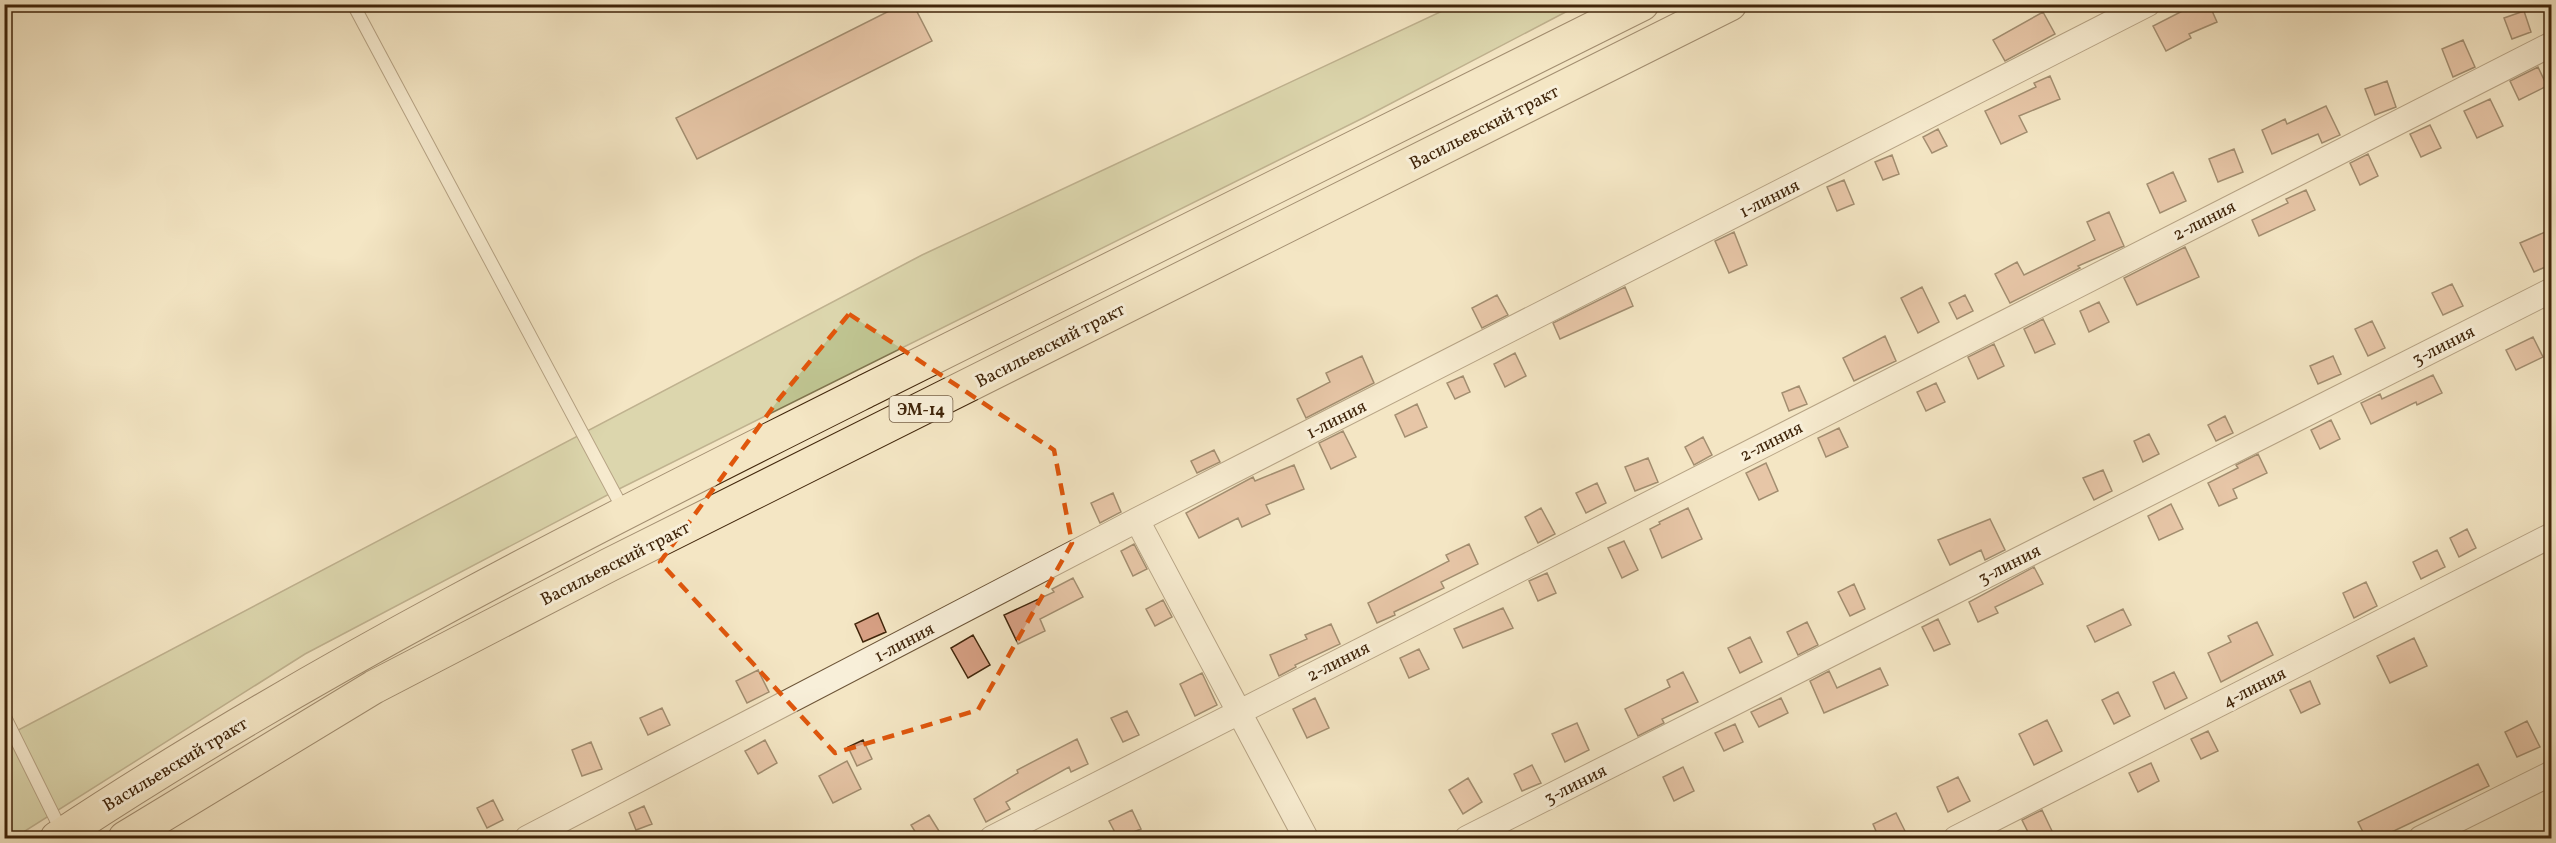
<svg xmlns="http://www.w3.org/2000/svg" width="2556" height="843" font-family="Vollkorn,serif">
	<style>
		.green { fill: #bfc491; stroke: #80744e; stroke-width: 1.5 }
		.building { fill: #d7a084; stroke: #40250a; stroke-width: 1.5 }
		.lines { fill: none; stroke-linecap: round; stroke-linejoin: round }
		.service-casing { stroke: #6d5538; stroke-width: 14 }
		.minor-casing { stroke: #6d5538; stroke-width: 26 }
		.primary-casing { stroke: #40250a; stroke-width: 35 }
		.service { stroke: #f8efd9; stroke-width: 12 }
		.minor { stroke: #f8efd9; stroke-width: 24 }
		.primary { stroke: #f4e6c4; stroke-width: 33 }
		.marked { fill: none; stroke: #e0560c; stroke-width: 4.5; stroke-dasharray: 12 8; stroke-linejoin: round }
		.labels { text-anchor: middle; stroke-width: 6; stroke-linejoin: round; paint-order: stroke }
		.shield { fill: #f8efd9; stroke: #776248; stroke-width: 1.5 }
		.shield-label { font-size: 16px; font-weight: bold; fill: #40250a }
		.street-label { font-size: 18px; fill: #40250a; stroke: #f8efd9 }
	</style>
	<rect width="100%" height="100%" fill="#f4e6c4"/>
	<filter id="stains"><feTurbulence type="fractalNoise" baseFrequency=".00333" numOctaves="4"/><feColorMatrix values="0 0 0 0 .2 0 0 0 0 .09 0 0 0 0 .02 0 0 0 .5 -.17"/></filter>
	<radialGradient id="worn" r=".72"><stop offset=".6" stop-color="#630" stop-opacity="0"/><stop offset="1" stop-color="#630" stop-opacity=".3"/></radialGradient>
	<path class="green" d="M1455,5h124l-214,112 -750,374 -310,163 -291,184h-9v-101l917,-482z"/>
	<path class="building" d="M903,4h10l19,37 -235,118 -21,-41z
		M2196,4h13l8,18 -28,12 2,4 -25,13 -13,-25z
		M2524,11l7,21 -19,7 -8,-21z
		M2043,12l12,22 -50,27 -12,-21z
		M2463,40l12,27 -22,10 -11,-28z
		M2538,67l9,19 -28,14 -9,-19z
		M2050,76l10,23 -41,17 8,16 -26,12 -16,-33 51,-24 -2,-4z
		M2387,81l9,26 -21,8 -10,-26z
		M2490,99l13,27 -26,12 -13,-27z
		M2326,106l14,29 -18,8 -4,-9 -46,20 -10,-24 23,-11 2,5z
		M2430,125l11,23 -20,9 -11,-23z
		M1938,129l9,17 -15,7 -9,-16z
		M2234,149l9,23 -25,10 -9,-23z
		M2368,154l10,22 -18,9 -10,-22z
		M1892,155l7,19 -16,6 -8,-18z
		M2173,172l13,29 -26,12 -13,-29z
		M1844,180l10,24 -17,7 -10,-24z
		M2306,190l9,20 -56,26 -7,-16 36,-17 -2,-4z
		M2109,212l15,34 -46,20 2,2 -70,35 -15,-29 22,-12 7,13 71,-35 -8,-18z
		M2552,229v35l-18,8 -14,-29z
		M1734,232l13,33 -18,8 -14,-32z
		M2185,247l14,30 -62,28 -13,-27z
		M2452,284l11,22 -20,9 -11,-22z
		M1625,287l8,19 -73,33 -7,-16z
		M1922,287l17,35 -21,11 -17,-35z
		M1497,295l11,20 -26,13 -10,-20z
		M1965,295l8,16 -16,8 -8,-16z
		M2099,302l10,20 -20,10 -9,-21z
		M2043,319l12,25 -20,9 -11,-24z
		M2372,321l13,27 -17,8 -13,-27z
		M1885,336l11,25 -42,20 -11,-23z
		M2533,337l10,20 -27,13 -10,-20z
		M1994,344l10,22 -26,13 -10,-22z
		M1515,353l11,23 -21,11 -11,-23z
		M1362,356l12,27 -68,35 -9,-19 33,-17 -4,-9z
		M2333,356l8,18 -23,10 -8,-18z
		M2433,375l9,18 -25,12 -1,-3 -45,22 -10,-21 19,-9 2,5z
		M1463,376l7,16 -15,7 -8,-16z
		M1936,383l9,19 -19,9 -9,-19z
		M1799,386l8,18 -18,7 -7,-18z
		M1417,404l10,23 -22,10 -10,-22z
		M2225,416l8,17 -17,8 -8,-16z
		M2331,420l9,19 -20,10 -9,-19z
		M1839,428l9,19 -22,10 -8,-19z
		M1343,431l13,26 -25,12 -12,-26z
		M2149,434l10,20 -16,8 -9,-21z
		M1703,437l9,18 -18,10 -9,-18z
		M1214,450l6,12 -23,11 -6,-12z
		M2258,454l9,19 -34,16 4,9 -18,8 -11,-23 30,-15 -2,-3z
		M1648,458l10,24 -23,9 -10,-24z
		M1766,463l12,28 -19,9 -13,-27z
		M1294,465l10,24 -38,16 4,9 -28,13 -4,-9 -39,20 -13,-25 67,-36 2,4z
		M2103,470l9,21 -18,9 -11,-22z
		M1597,483l9,20 -20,10 -10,-20z
		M1113,493l8,19 -21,11 -9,-20z
		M2171,504l12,25 -24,11 -11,-24z
		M1541,508l14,26 -17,9 -13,-26z
		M1688,508l14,31 -40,19 -12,-29 10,-5 -1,-2z
		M1990,519l15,31 -20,10 -4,-10 -31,15 -12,-25z
		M2467,529l9,19 -17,9 -9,-19z
		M1624,541l14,29 -16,8 -14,-30z
		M1134,544l13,25 -14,7 -12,-25z
		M1469,544l9,20 -37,18 3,6 -50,24 1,3 -18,8 -9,-20 81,-42 -3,-6z
		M2437,550l8,17 -24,12 -8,-17z
		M2034,567l9,17 -48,23 3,6 -20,9 -9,-20z
		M1547,573l9,20 -18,8 -9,-20z
		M1073,578l10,19 -43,22 5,12 -27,13 -14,-29 50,-23 -2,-3z
		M2366,582l11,24 -23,12 -11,-25z
		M1854,584l11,25 -15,7 -12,-24z
		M1163,600l9,17 -17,9 -9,-17z
		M1503,608l10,20 -50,20 -9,-19z
		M2123,609l8,16 -36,17 -8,-16z
		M878,613l8,19 -23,10 -8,-18z
		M1938,619l12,25 -16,7 -12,-24z
		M1807,622l11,23 -20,10 -11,-23z
		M2257,622l16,33 -52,27 -13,-29 23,-11 -3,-6z
		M1331,624l9,20 -45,21 1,2 -17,9 -9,-21 37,-16 -2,-4z
		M973,635l17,30 -22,13 -17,-30z
		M1750,637l12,25 -22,11 -12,-25z
		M2414,638l13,28 -37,17 -13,-27z
		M1419,649l10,20 -20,9 -9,-20z
		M1880,668l8,17 -64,28 -14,-32 19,-10 8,17z
		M758,670l11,22 -22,11 -11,-22z
		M1683,672l15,30 -36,17 2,4 -26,13 -13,-27 45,-22 -3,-7z
		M2174,672l13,26 -22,11 -12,-27z
		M1202,673l15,32 -22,11 -15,-32z
		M2310,681l10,23 -19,9 -11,-23z
		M2118,692l12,24 -16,8 -12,-24z
		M1315,698l14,30 -22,10 -14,-29z
		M1781,698l7,15 -29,14 -8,-15z
		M662,708l8,17 -22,10 -8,-17z
		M1127,711l12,24 -16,7 -12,-24z
		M2047,720l15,31 -28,14 -15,-31z
		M2527,721l13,26 -23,10 -12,-25z
		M1577,723l12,27 -24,12 -13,-28z
		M1735,724l8,18 -19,9 -9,-18z
		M2208,731l10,20 -17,8 -10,-20z
		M1077,739l11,25 -17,8 -2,-5 -63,35 4,7 -24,13 -12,-23 44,-26 -1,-3z
		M765,740l12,23 -19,11 -13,-23z
		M863,740l9,19 -15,7 -9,-19z
		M591,742l11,27 -20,7 -10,-26z
		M847,761l14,28 -28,14 -14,-27z
		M2151,763l8,18 -21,11 -9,-19z
		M2478,764l11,22 -110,52h-13l-8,-16z
		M1532,765l9,18 -19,8 -8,-17z
		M1683,767l11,24 -20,10 -11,-24z
		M1958,777l12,24 -22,11 -11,-25z
		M1468,778l14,24 -19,12 -14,-24z
		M493,800l10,20 -16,8 -10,-20z
		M644,806l8,18 -16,6 -7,-17z
		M1132,810l9,19 -23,9 -9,-17z
		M2042,810l10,21 -21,7 -9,-18z
		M1896,813l10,20 -13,5h-14l-6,-14z
		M929,815l10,16 -13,7h-7l-8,-13z"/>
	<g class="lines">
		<g class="service-casing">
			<path id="service" d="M353,4l271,507
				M4,715l58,117"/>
		</g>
		<g class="minor-casing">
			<path id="minor" d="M1137,520l169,318
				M527,838l610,-318 1011,-516
				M992,838l1560,-794
				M1467,838l1085,-548
				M1956,838l596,-303
				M2421,838l131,-65"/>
		</g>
		<g class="primary-casing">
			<path id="primary" d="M57,838c258,-171 534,-309 811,-448 258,-128 516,-257 774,-386
				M125,838l249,-151 235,-122 1121,-561"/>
		</g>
		<use href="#service" class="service"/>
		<use href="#minor" class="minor"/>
		<use href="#primary" class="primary"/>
	</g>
	<path d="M0 0H2556V843H0ZM849,314l205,136 18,93 -94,167 -143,43 -175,-191 119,-163z" fill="#f4e6c4" fill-opacity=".55" fill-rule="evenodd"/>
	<path class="marked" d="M849,314l205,136 18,93 -94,167 -143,43 -175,-191 119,-163z"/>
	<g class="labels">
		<rect class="shield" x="889.5" y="396" width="63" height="26" rx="4.5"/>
		<g class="shield-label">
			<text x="921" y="415">ЭМ-14</text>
		</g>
		<g class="street-label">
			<text transform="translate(1484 127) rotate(-27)" y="6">Васильевский тракт</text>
			<text transform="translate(1769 198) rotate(-27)" y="6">1-линия</text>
			<text transform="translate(2204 220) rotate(-27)" y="6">2-линия</text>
			<text transform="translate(1050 345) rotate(-27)" y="6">Васильевский тракт</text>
			<text transform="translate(2443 345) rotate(-27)" y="6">3-линия</text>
			<text transform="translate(1336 419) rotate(-27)" y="6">1-линия</text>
			<text transform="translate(1771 441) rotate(-27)" y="6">2-линия</text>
			<text transform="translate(615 563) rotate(-27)" y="6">Васильевский тракт</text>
			<text transform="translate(2009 564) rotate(-27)" y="6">3-линия</text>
			<text transform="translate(904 642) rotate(-28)" y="6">1-линия</text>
			<text transform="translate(1338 661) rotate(-27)" y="6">2-линия</text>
			<text transform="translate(2254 687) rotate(-27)" y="6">4-линия</text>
			<text transform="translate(175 764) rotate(-31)" y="6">Васильевский тракт</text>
			<text transform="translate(1575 784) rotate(-27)" y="6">3-линия</text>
		</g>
	</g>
	<rect width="2556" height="843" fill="none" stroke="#f4e6c4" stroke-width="24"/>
	<rect x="6" y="6" width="2544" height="831" fill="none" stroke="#40250a" stroke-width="3"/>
	<rect x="12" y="12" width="2532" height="819" fill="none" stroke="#40250a" stroke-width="1.5"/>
	<rect width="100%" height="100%" filter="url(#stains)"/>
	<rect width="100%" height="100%" fill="url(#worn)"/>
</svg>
